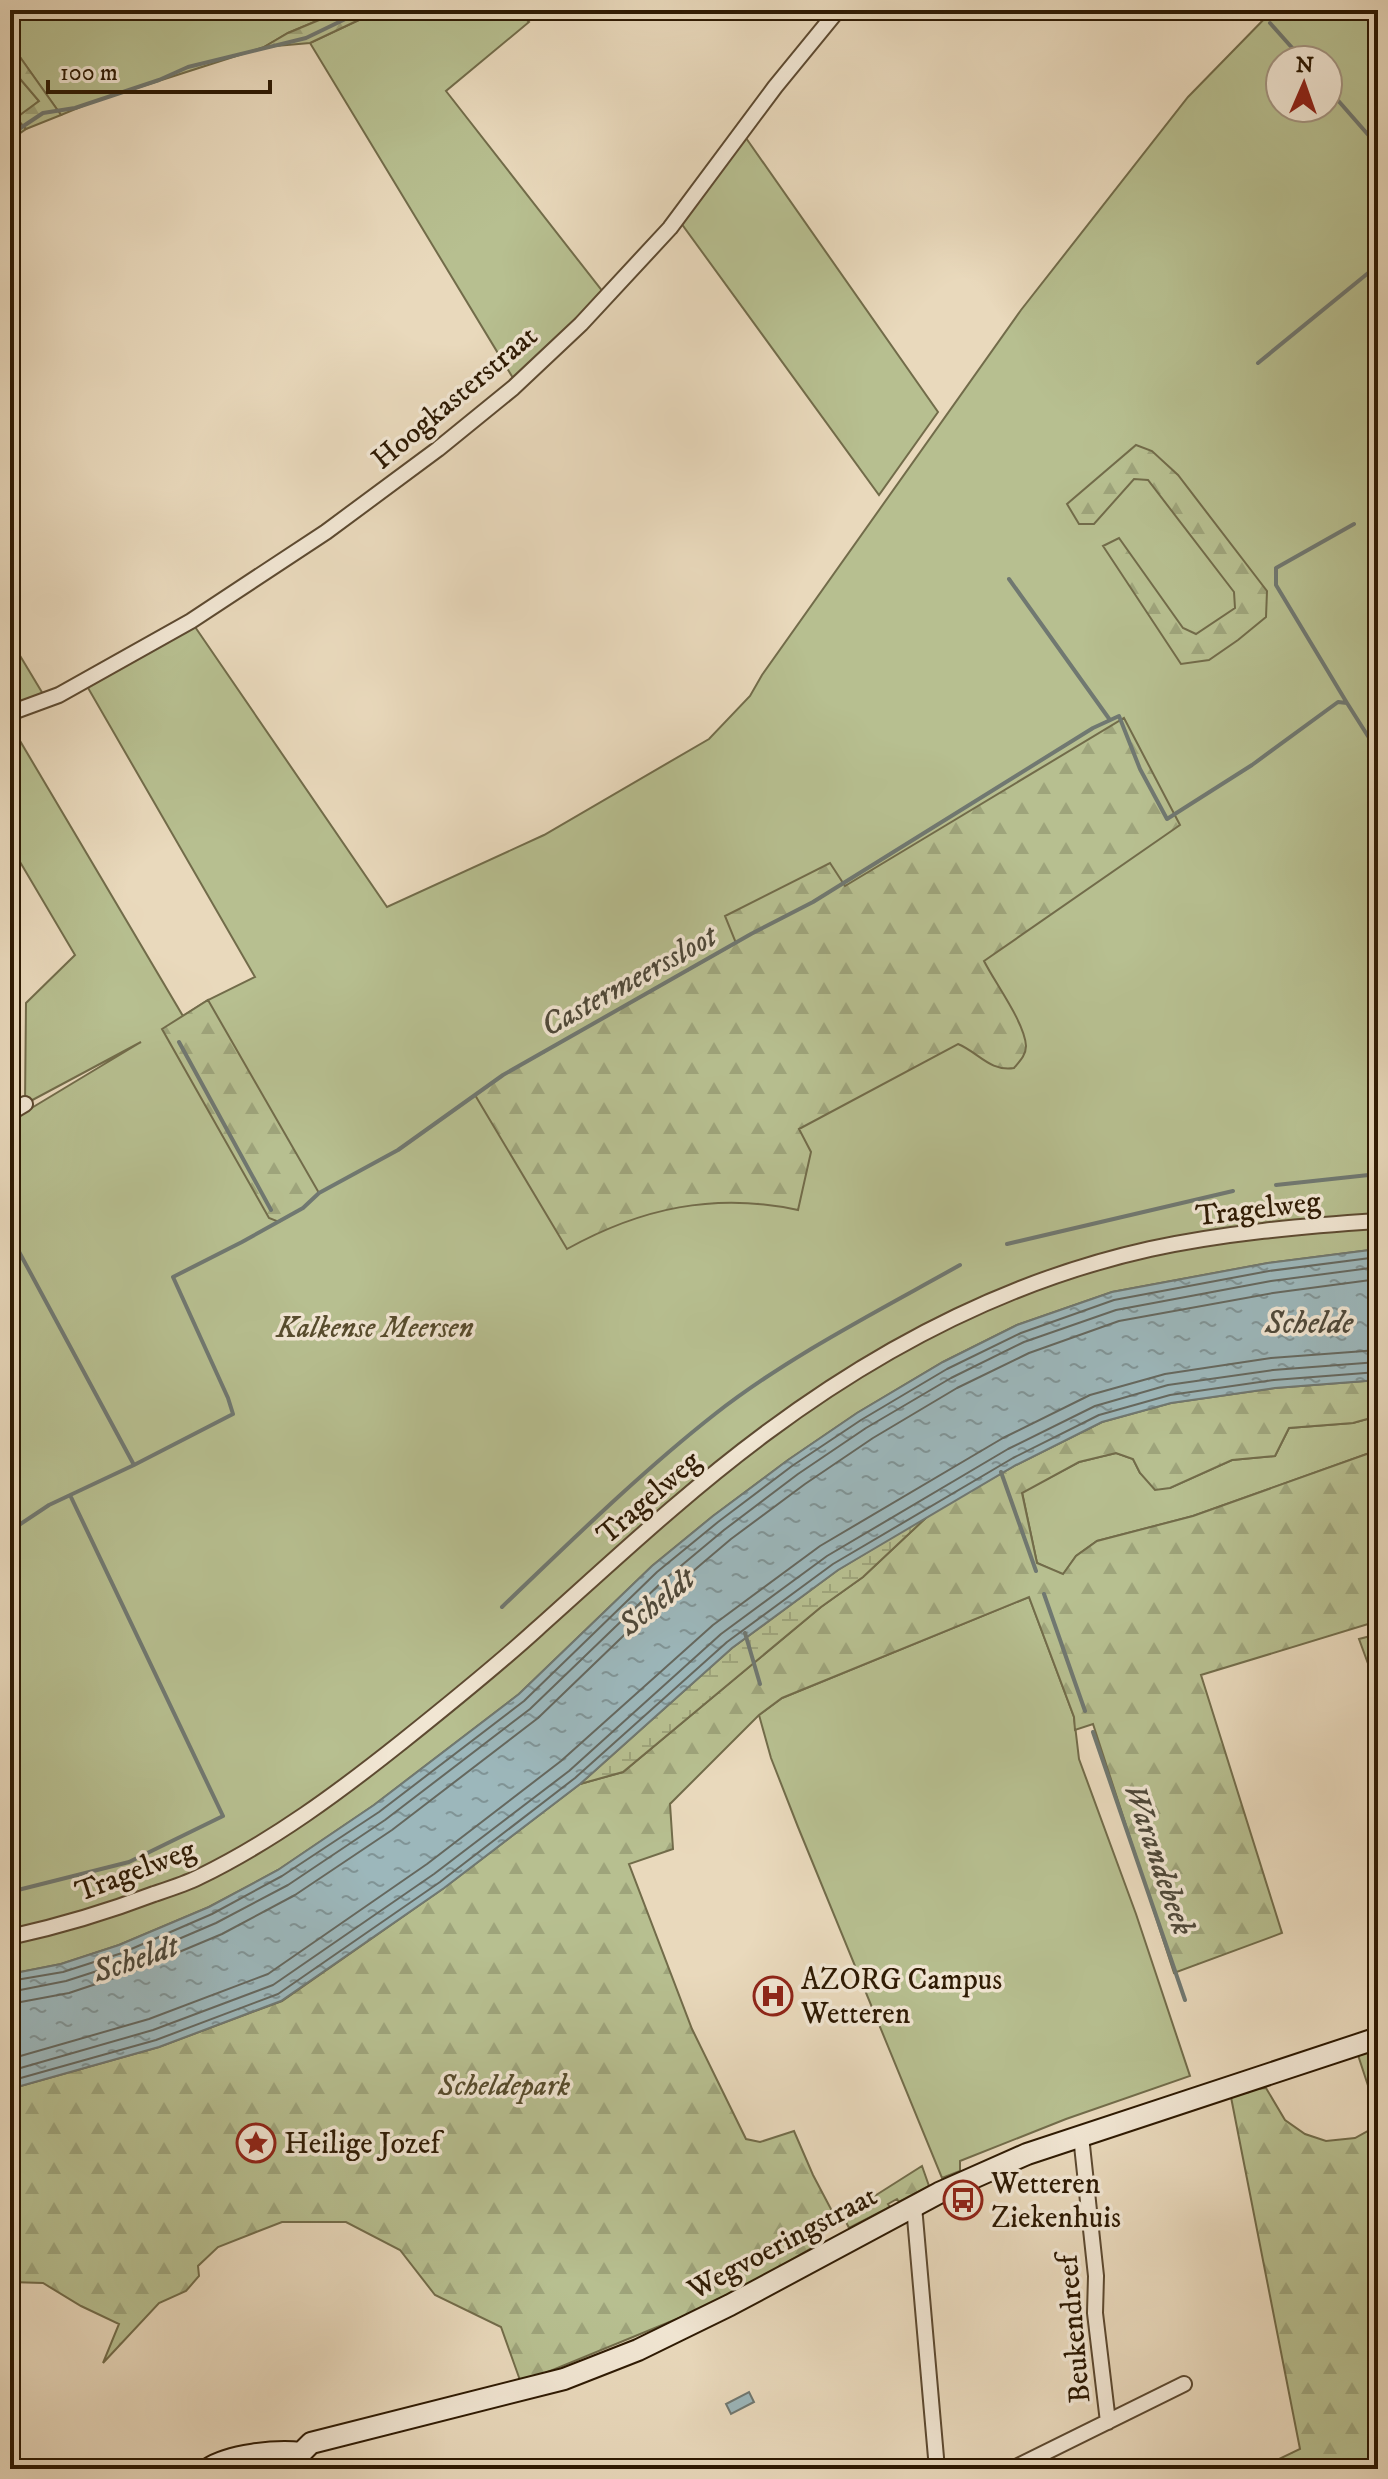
<svg xmlns="http://www.w3.org/2000/svg" width="1388" height="2479" font-family="'IM FELL DW Pica',serif">
	<style>
		.green { fill: #b7bf90; stroke: #726c4a; stroke-width: 2; fill-rule: evenodd }
		.forest { fill: url(#forest-firs); stroke: #726c4a; stroke-width: 2 }
		.wetland { fill: url(#wetland-marsh); stroke: #726c4a; stroke-width: 2 }
		.water { fill: url(#water-ripples); stroke: #707871; stroke-width: 2 }
		.lines { fill: none; stroke-linecap: round; stroke-linejoin: round }
		.shore { stroke: #65685f; stroke-width: 2 }
		.stream { stroke: #707871; stroke-width: 4 }
		.street-casing { stroke: #5d4a31; stroke-width: 18 }
		.secondary-casing { stroke: #2e1a03; stroke-width: 24 }
		.street { stroke: #f1e6d3; stroke-width: 14 }
		.secondary { stroke: #f1e6d3; stroke-width: 20 }
		.labels { text-anchor: middle; stroke-width: 7; stroke-linejoin: round; paint-order: stroke }
		.street-label { font-size: 30px; fill: #2e1a03; stroke: #f1e6d3 }
		.park-label { font-size: 30px; font-style: italic; fill: #574c2d; stroke: #f1e6d3 }
		.poi-label { font-size: 30px; fill: #2e1a03; stroke: #f1e6d3; text-anchor: start }
		.water-label { font-size: 32px; font-style: italic; fill: #4f493a; stroke: #f1e6d3 }
	</style>
	<defs>
		<pattern id="forest-firs" width="22" height="20" patternUnits="userSpaceOnUse" patternTransform="scale(2)"><rect width="22" height="20" fill="#b7bf90"/><path d="M5 1l3.5 6h-7zM16 11l3.5 6h-7z" fill="#9ea47b"/></pattern>
		<pattern id="wetland-marsh" width="20" height="14" patternUnits="userSpaceOnUse" patternTransform="scale(2)"><rect width="20" height="14" fill="#b7bf90"/><path d="M1 5h8M5 5V1M11 12h8M15 12V8" fill="none" stroke="#9ea47b"/></pattern>
		<pattern id="water-ripples" width="26" height="14" patternUnits="userSpaceOnUse" patternTransform="scale(2)"><rect width="26" height="14" fill="#9cb7bb"/><path d="M2 4q2-2 4 0t4 0M15 11q2-2 4 0t4 0" fill="none" stroke="#809496"/></pattern>
	</defs>
	<rect width="100%" height="100%" fill="#e9d9bc"/>
	<filter id="stains"><feTurbulence type="fractalNoise" baseFrequency=".0025" numOctaves="4"/><feColorMatrix values="0 0 0 0 .2 0 0 0 0 .09 0 0 0 0 .02 0 0 0 .5 -.17"/></filter>
	<radialGradient id="worn" r=".72"><stop offset=".6" stop-color="#630" stop-opacity="0"/><stop offset="1" stop-color="#630" stop-opacity=".3"/></radialGradient>
	<path class="green" d="M10,10h333l-55,23 -24,14 -174,56 -29,12 -51,-72z
		M380,10h137l12,12 -83,69 157,201 -36,37 -54,49 -203,-335z
		M1273,10h105v1239l-110,14 -156,29 -95,33 -74,37 -86,51 -69,47 -75,56 -61,50 -133,128 -145,111 -96,65 -69,37 -90,38 -58,19 -51,10v-853l131,-79 -116,62 1,-101 49,-48 -65,-110v-121l173,292 25,-16 47,-23 -171,-296 107,-60 196,286 157,-72 165,-96 41,-43 12,-21 259,-365 167,-213zM1280,60h48v48h-48z
		M10,67l29,34 -22,18 9,10 -16,11z
		M746,138l192,274 -59,83 -198,-272z
		M10,639l36,60 -36,14z
		M1378,1416v34l-185,66 -96,25 -21,15 -13,19 -26,-12 -15,-71 57,-30 37,-9 17,6 7,14 30,15 62,-28 43,-4 14,-28 64,-5z
		M1029,1597l45,120 5,42 57,155 54,162 -124,43 -106,42v10l-18,7 -144,-351 -27,-69 -12,-43 23,-17z"/>
	<path class="forest" d="M343,10h37l-70,33 -46,4 24,-14z
		M10,43l51,72 -35,14 -10,-11 23,-17 -29,-34z
		M1136,445l16,6 26,24 89,116 -1,26 -28,23 -29,20 -28,4 -78,-118 16,-8 64,90 13,6 39,-26 -1,-16 -86,-112 -14,-1 -40,45h-15l-12,-20z
		M1124,718l56,107 -196,136c11,22 41,62 42,85 0,9 -6,15 -12,22 -24,4 -36,-16 -56,-24l-159,85 12,23 -13,58c-83,-18 -157,-2 -231,39l-92,-154 28,-20 233,-132 -11,-27 105,-53 15,23z
		M208,1000l111,193 -16,15 -24,14 -10,-4 -107,-189z
		M1378,1380v36l-25,7 -64,5 -14,28 -43,4 -62,28 -15,2 -15,-17 -7,-14 -17,-6 -37,9 -57,31 15,70 26,11 13,-18 21,-15 96,-25 185,-66v171l-177,54 81,258 -108,40 -81,-249 -18,6 -1,-13 -45,-120 -247,101 -23,17 -89,89 3,45 -44,15 63,165 54,110 14,3 34,-11 19,44 19,36 -23,11 11,21 -97,57 -202,83 -20,-56 -66,-32 -35,-45 -54,-28h-64l-64,25 -20,19 1,10 -13,15 -27,12 -56,60 16,-39 -38,-18 -38,-23 -33,-1v-193l149,-42 123,-46 162,-113 136,-104 43,-12 198,-165 42,-30 67,-63 86,-49 86,-43 69,-19 104,-15z
		M1378,1634v57l-19,-52z
		M1378,2046v423h-120l42,-20 -70,-357 36,-4 19,32 20,14 21,7 29,-3 18,-10 3,-18 -19,-58z
		M922,2166l7,20 -30,16 -2,-3 -9,5 2,3 -41,21 -6,-12z"/>
	<path class="wetland" d="M930,1514l-67,63 -42,30 -198,165 -43,12 152,-136 106,-78z"/>
	<path class="water" d="M1378,1249v131l-103,8 -104,15 -69,19 -86,43 -178,105 -106,78 -152,136 -136,104 -163,113 -122,46 -149,42v-115l51,-10 58,-19 90,-38 69,-37 96,-65 145,-111 133,-128 61,-50 75,-56 69,-47 86,-51 74,-37 95,-33 156,-29z
		M749,2392l5,10 -23,12 -5,-10z"/>
	<g class="lines">
		<path class="shore" d="M10,1981l53,-9 59,-19 90,-39 70,-38 97,-64 145,-111 133,-129 61,-50 74,-56 69,-46 86,-51 74,-36 93,-33 155,-29 109,-14
			M10,1992l56,-11 59,-19 91,-39 72,-38 97,-65 145,-111 134,-129 60,-50 74,-56 68,-46 85,-50 73,-36 92,-32 155,-29 107,-14
			M10,2004l59,-11 60,-20 93,-39 73,-39 97,-65 146,-112 134,-129 59,-50 74,-55 68,-46 84,-50 72,-35 90,-32 154,-28 105,-14
			M10,2059l139,-40 119,-45 159,-110 134,-103 152,-136 107,-79 183,-108 87,-43 75,-21 106,-16 107,-8
			M10,2071l143,-41 120,-45 161,-111 135,-103 152,-137 106,-78 181,-107 87,-43 73,-21 105,-15 105,-8
			M10,2081l146,-41 122,-46 162,-112 135,-104 152,-136 106,-78 180,-106 86,-43 71,-20 104,-15 104,-8"/>
		<path class="stream" d="M1270,23l33,37
			M1328,89l50,57
			M10,135l33,-22 32,-5 84,-28 29,-13 118,-29 58,-28
			M1258,363l120,-98
			M1009,579l101,141
			M1347,703l-71,-118v-17l78,-44
			M179,1042l92,168
			M1276,1185l102,-11
			M10,1235l124,230
			M1007,1244l226,-53
			M1001,1472l35,99
			M10,1531l39,-26 85,-40 99,-51 -5,-16 -55,-121 69,-35 61,-34 16,-15 79,-43 105,-75 248,-141 62,-32 280,-174 26,-12 21,53 27,50 85,-54 86,-63 9,1 31,49
			M1044,1594l41,117
			M502,1607c69,-66 138,-134 213,-193 74,-58 163,-103 245,-149
			M745,1633l15,51
			M1093,1732l92,268
			M10,1892l119,-30 94,-46 -153,-321"/>
		<g class="street-casing">
			<path id="street" d="M10,713l49,-18 132,-74 135,-89 112,-83 75,-61 68,-64 89,-96 105,-141 63,-77
				M10,1113l15,-9
				M10,1937c50,-11 97,-25 144,-43 15,-5 31,-10 45,-17 74,-36 140,-85 204,-136 45,-36 91,-73 134,-112 75,-67 148,-136 229,-196 114,-85 244,-153 384,-184 74,-16 152,-23 228,-28
				M1081,2136l15,140 -1,37 13,109
				M914,2206l23,263
				M1012,2469l172,-85"/>
		</g>
		<g class="secondary-casing">
			<path id="secondary" d="M301,2453l10,-10 253,-64 74,-29 92,-45 209,-112 88,-39 351,-116
				M208,2469c21,-14 68,-19 93,-16"/>
		</g>
		<use href="#street" class="street"/>
		<use href="#secondary" class="secondary"/>
	</g>
	<defs>
		<g id="hospital-ring" transform="scale(2)"><circle r="9.5" fill="#f1e6d3" stroke="#8f2418" stroke-width="1.5"/><path d="M-5-5h3v3.5h4V-5h3V5h-3V1.5h-4V5h-3Z" fill="#8f2418"/></g>
		<g id="sight-ring" transform="scale(2)"><circle r="9.5" fill="#f1e6d3" stroke="#8f2418" stroke-width="1.5"/><path d="M0-6L1.8-2.2L6-1.7L2.9 1.2L3.7 5.4L0 3.3L-3.7 5.4L-2.9 1.2L-6-1.7L-1.8-2.2Z" fill="#8f2418"/></g>
		<g id="bus-ring" transform="scale(2)"><circle r="9.5" fill="#f1e6d3" stroke="#8f2418" stroke-width="1.5"/><path d="M-5-6H5V4H4V6H2V4H-2V6H-4V4H-5ZM-3.5-4V0h7V-4ZM-3.5 1.2v1.5H-2V1.2ZM2 1.2v1.5H3.5V1.2Z" fill="#8f2418"/></g>
	</defs>
	<g fill-rule="evenodd">
		<use href="#hospital-ring" x="773" y="1996"/>
		<use href="#sight-ring" x="256" y="2143"/>
		<use href="#bus-ring" x="963" y="2200"/>
	</g>
	<g class="labels">
		<g class="street-label">
			<text transform="translate(454 397) rotate(-40)" y="10">Hoogkasterstraat</text>
			<text transform="translate(1258 1208) rotate(-7)" y="10">Tragelweg</text>
			<text transform="translate(648 1497) rotate(-41)" y="10">Tragelweg</text>
			<text transform="translate(135 1870) rotate(-21)" y="10">Tragelweg</text>
			<text transform="translate(782 2242) rotate(-28)" y="10">Wegvoeringstraat</text>
			<text transform="translate(1073 2329) rotate(-95)" y="10">Beukendreef</text>
		</g>
		<g class="park-label">
			<text x="375" y="1337">Kalkense Meersen</text>
			<text x="504" y="2095">Scheldepark</text>
		</g>
		<g class="poi-label">
			<text x="801" y="1989">AZORG Campus<tspan x="801" dy="34">Wetteren</tspan></text>
			<text x="284" y="2153">Heilige Jozef</text>
			<text x="991" y="2193">Wetteren<tspan x="991" dy="34">Ziekenhuis</tspan></text>
		</g>
		<g class="water-label">
			<text transform="translate(628 980) rotate(-29)" y="11">Castermeerssloot</text>
			<text x="1309" y="1333">Schelde</text>
			<text transform="translate(656 1601) rotate(-39)" y="11">Scheldt</text>
			<text transform="translate(1160 1859) rotate(71)" y="11">Warandebeek</text>
			<text transform="translate(135 1958) rotate(-19)" y="11">Scheldt</text>
		</g>
	</g>
	<rect width="1388" height="2479" fill="none" stroke="#e9d9bc" stroke-width="40"/>
	<rect x="12" y="12" width="1364" height="2455" fill="none" stroke="#2e1a03" stroke-width="4"/>
	<rect x="20" y="20" width="1348" height="2439" fill="none" stroke="#2e1a03" stroke-width="2"/>
	<g transform="translate(1304 84) rotate(2)"><circle r="38" fill="#f1e6d3" stroke="#a39480" stroke-width="2"/>
	<path d="M0-6L14 30L0 20L-14 30Z" fill="#8f2418"/>
	<text y="-12" font-size="22" font-weight="bold" text-anchor="middle" fill="#2e1a03">N</text>
	</g>
	<path d="M48 80v12h222v-12" fill="none" stroke="#2e1a03" stroke-width="4"/>
	<text x="60" y="80" font-size="24" fill="#2e1a03" stroke="#f1e6d3" stroke-width="6" paint-order="stroke">100 m</text>
	<rect width="100%" height="100%" filter="url(#stains)"/>
	<rect width="100%" height="100%" fill="url(#worn)"/>
</svg>
